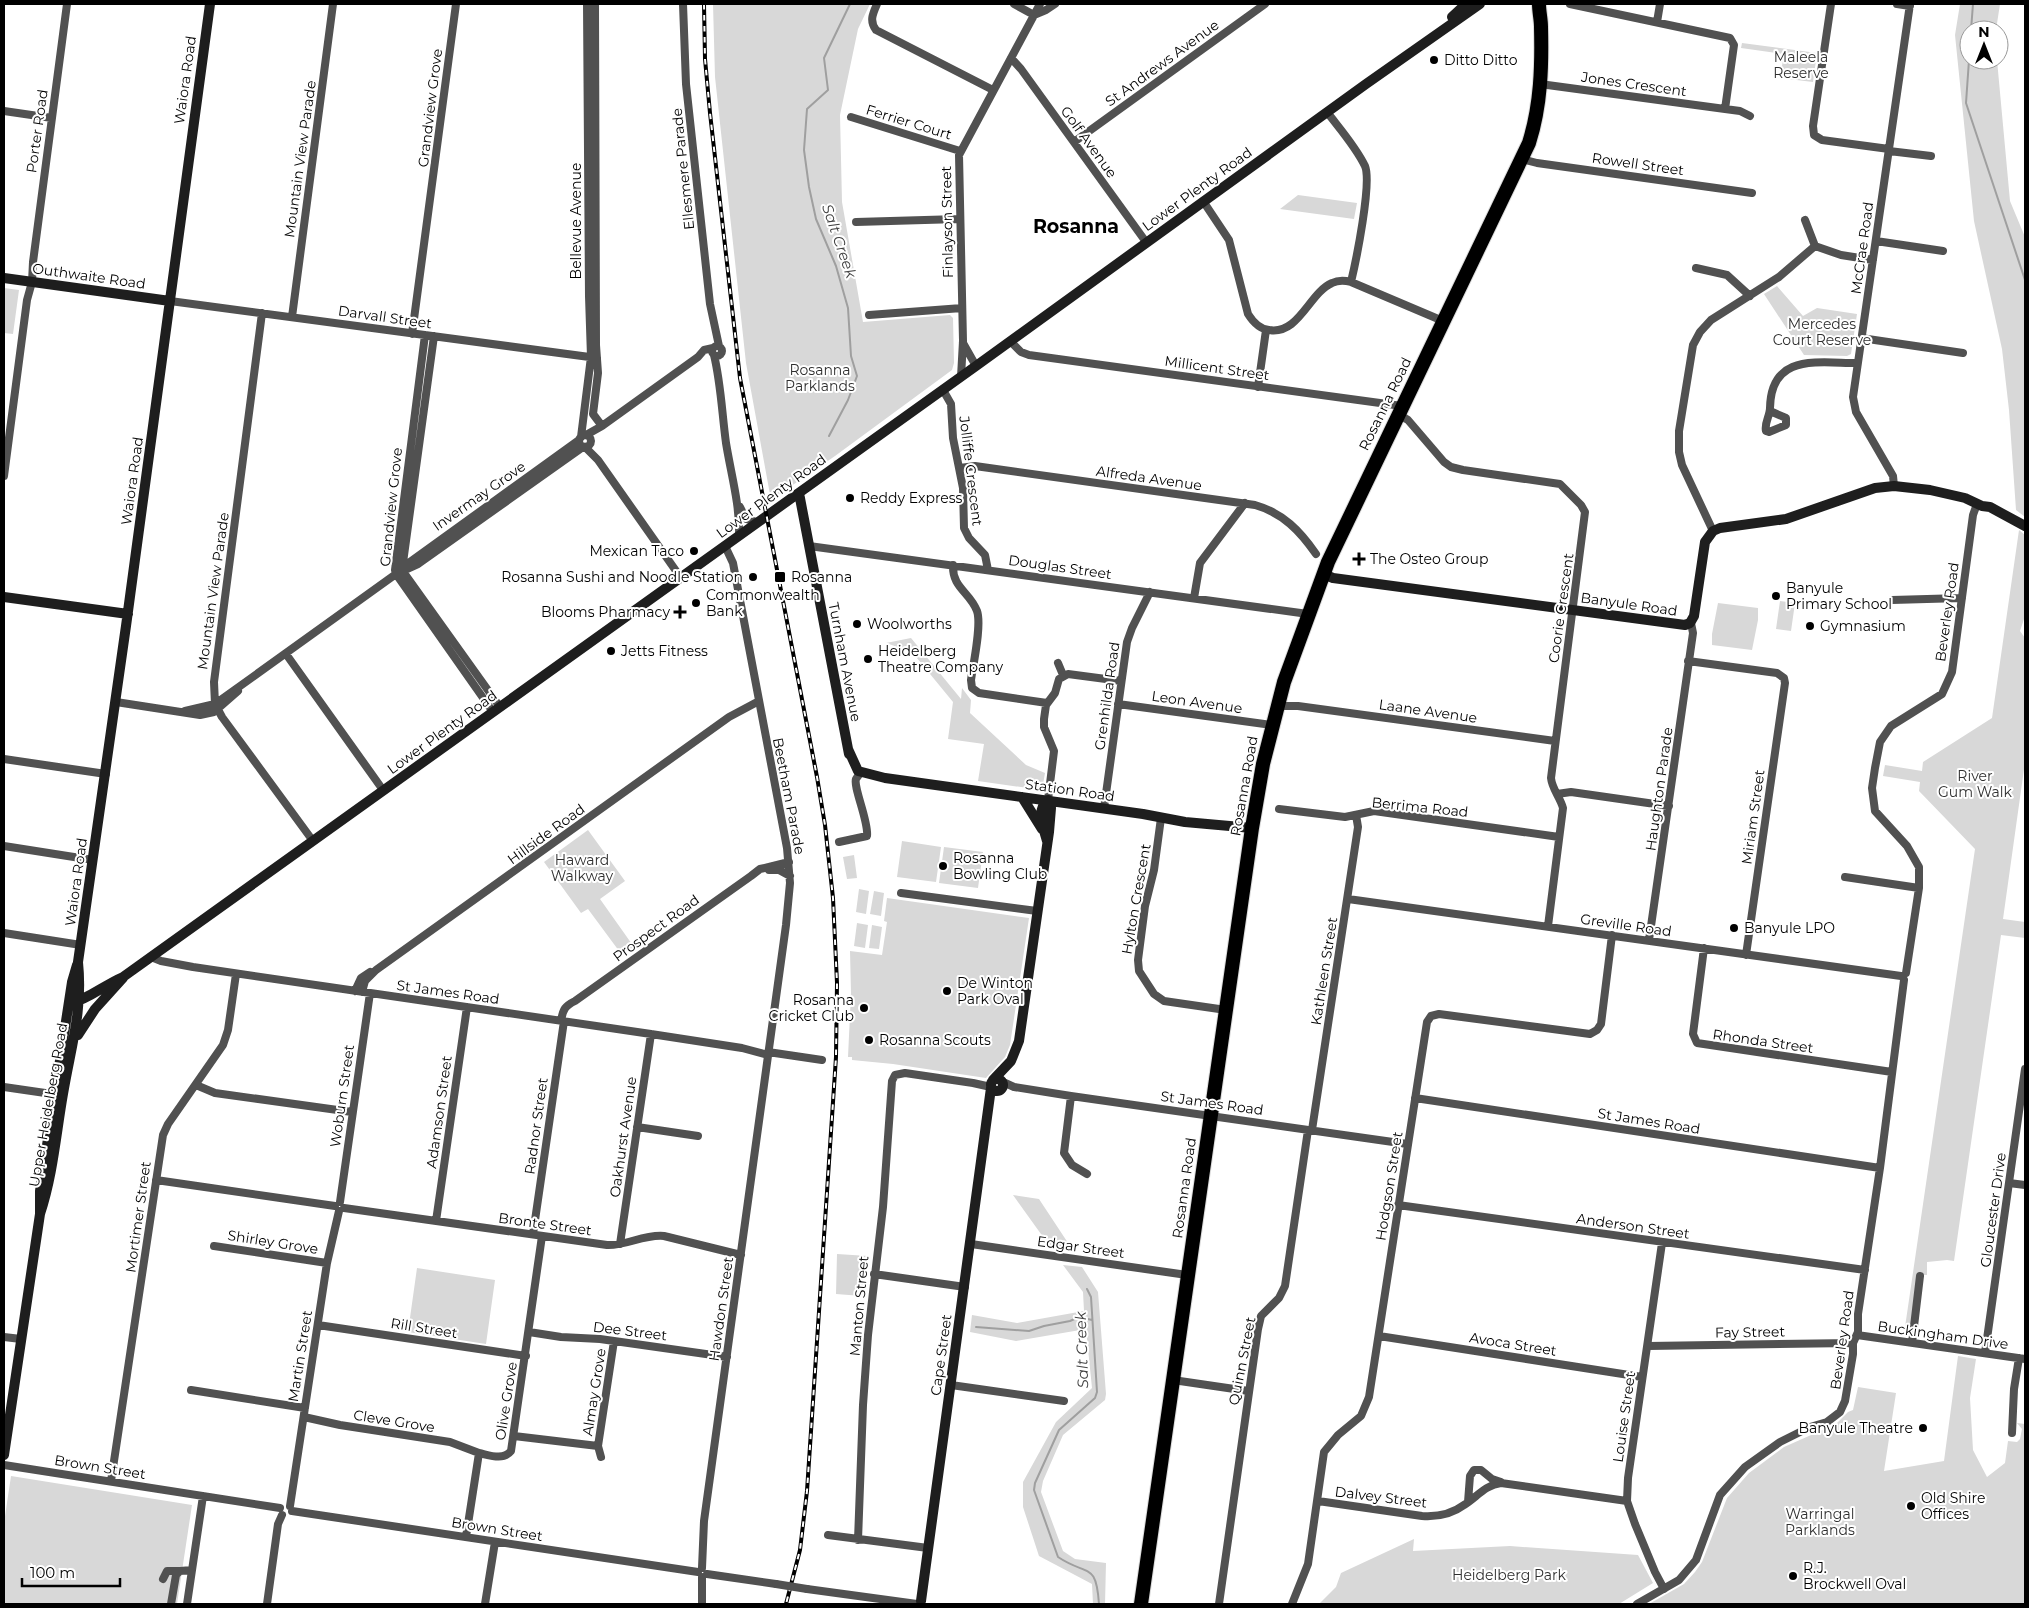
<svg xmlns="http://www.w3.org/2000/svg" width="2029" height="1608" font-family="Montserrat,sans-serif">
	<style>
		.green { fill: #d8d8d8 }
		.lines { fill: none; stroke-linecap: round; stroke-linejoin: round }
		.stream { stroke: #9f9f9f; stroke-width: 2 }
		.highway-casing { stroke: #dbdbdb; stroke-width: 16 }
		.street { stroke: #515151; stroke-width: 8 }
		.secondary { stroke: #1e1e1e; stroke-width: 10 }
		.highway { stroke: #000; stroke-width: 14 }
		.rail-casing { stroke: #000; stroke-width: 4 }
		.rail { stroke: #fff; stroke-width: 2; stroke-dasharray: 5.5; stroke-linecap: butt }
		.street-bridge { stroke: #515151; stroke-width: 8 }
		.poi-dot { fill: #000; stroke: #fff; stroke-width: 2 }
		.labels { text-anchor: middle; stroke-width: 4; stroke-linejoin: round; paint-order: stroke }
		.park-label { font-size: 14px; fill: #2f2f2f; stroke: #fff }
		.poi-label { font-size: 14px; fill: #000; stroke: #fff; text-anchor: start }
		.street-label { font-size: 14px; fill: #000; stroke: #fff }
		.water-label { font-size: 15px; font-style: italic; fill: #404040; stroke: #fff }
		.district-label { font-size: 19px; font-weight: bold; fill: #000; stroke: #fff }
	</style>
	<rect width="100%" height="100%" fill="#fff"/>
	<path class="green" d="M713,4h157l-12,25 -18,86 2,87 21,120 87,-7 3,3 1,45 -2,7 -117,86 -64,44 -25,-137 -31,-286z
		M1960,4h40l-4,26h-27v30h28l13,141 15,36v280l-9,-7 -7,-100 -7,-61 -28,-128 -19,-186z
		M1742,43l75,10 -4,29 -33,-4 4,-24 -43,-6z
		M1298,195l59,8 -3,16 -74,-10z
		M1777,286l26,30 14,-8 40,6 -6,40 -4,2 -43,-1 -40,-61z
		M4,288l15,2 -6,44 -9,-1z
		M2019,530l6,5v81l-5,15 5,7v124l-22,157 22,3v16l-24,-3 -47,326 -7,-1 -20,2v13h-10l-7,60 -6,-1 71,-485 -56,-58 1,-9 -37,-6 2,-11 37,6 1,-9 69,-44z
		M1780,601l15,2 -4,28 -15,-2z
		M1718,603l40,5v12l-6,30 -40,-5v-11z
		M911,638l50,61 1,-11 9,12 -1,13 56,52 19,8 -3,17 -64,-9 6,-37 -36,-5 5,-37 -41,-50 -26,-9z
		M588,830l37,51 -25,18 34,48 -12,8 -34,-46 -7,4 -37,-51z
		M902,841l39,6 -5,35 -39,-5z
		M944,847l39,5 -5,36 -39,-5z
		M854,855l3,23 -10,1 -4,-22z
		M859,889l10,2 -3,23 -10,-2z
		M874,891l10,2 -3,23 -11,-2z
		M887,898l142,20 -19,127 -5,12 -19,21 -93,-14 -41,-4v-3h-4l3,-64 -1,-42 32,4 5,-33 -3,-1z
		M857,923l11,2 -3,23 -11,-2z
		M872,925l10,2 -3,22 -10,-1z
		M1013,1195l26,4 35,53 -23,-4z
		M837,1254l31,2 -6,40 -26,-2z
		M1063,1265l19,2 16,25 8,102 -1,6 -42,35 -20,46 -2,11 22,59 12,8 31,4 -1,41h-12l-1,-20 -53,-28 -16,-49v-25l33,-60 36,-34 -6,-59 -70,12 -46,-9 2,-17 45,8 67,-12 -1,-19z
		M417,1268l78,12 -9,64 -78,-12z
		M1958,1356l18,3 -6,39 3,52 14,27 18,-14 3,-22 9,1 3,-3 2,-10 -5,-6 8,1v180h-376l35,-20 11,-12 7,-10 25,-64 22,-25 35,-26 52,-23 12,-12 5,-2 5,-23 38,6 -12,78 60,-10z
		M11,1476l181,29 -15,99h-173v-81z
		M1414,1539l-1,12 97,-5 128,9 15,28 -34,21h-300l17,-17 5,-14z"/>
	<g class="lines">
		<path class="stream" d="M1971,30l2,-26
			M1969,60l-3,43 59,177
			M829,436l19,-36 9,-24 -6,-20 -3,-48 -12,-42 -20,-47 -7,-32 -5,-37 3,-41 21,-19 -4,-32 26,-54
			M1087,1289l4,8 6,95 -2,6 -36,32 -24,53 -1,7 24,67c30,20 38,4 41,47
			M976,1327l53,4 15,-5 26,-5 9,-4 13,3"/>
		<g class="highway-casing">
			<path id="highway" d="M1141,1604l111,-776 11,-64 21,-82 44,-120 201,-419c12,-38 13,-77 12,-116 0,-8 -2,-15 -2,-23"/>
		</g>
		<path class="street" d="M595,4l1,341 2,28 -5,41 9,12
			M683,4l3,80 24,220 9,42
			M877,4c-4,9 -8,17 -1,26l117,60
			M1014,4l20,11
			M1831,4l-18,122 1,9 8,5 67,9
			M1897,4l13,2
			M1034,15l12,-5 9,-6
			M1657,22l3,-18
			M1011,58l10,11 125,173
			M1540,84l185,25 9,-64 -4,-7 -160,-34
			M1725,109l15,2 10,5
			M4,111l48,7
			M1327,112c13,17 29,35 38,54 7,17 -9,95 -14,116
			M851,117l109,34
			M1074,142l191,-138
			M1889,151l42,5
			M1522,159l15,4 215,30
			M1203,201l26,39 19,74c5,8 11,15 21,16 30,5 40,-37 63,-47 6,-3 12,-3 19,-1l92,39
			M1805,220l10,26
			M856,222l103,-3
			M1876,241l67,10
			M1696,268l31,7 23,21
			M170,301l427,57
			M262,313l-48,369 1,22 7,13 91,124
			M869,315l93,-7
			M292,317l41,-313
			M412,334l44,-330
			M425,335l-30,235 1,4 97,138
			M434,336l-32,234 98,137
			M1861,338l102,15
			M1010,341l11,11 8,3 373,51
			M963,343l13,23
			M712 351a5 5 0 1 1 10 0a5 5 0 1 1-10 0Z
			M714,355c7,29 8,59 12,88 5,31 14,62 13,92
			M961,377l2,-36 -4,-186 81,-151
			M1258,387l8,-57
			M943,390l8,14 2,34 10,50 1,40 5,10 16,17 3,15
			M1770,411l16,7v7l-17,7 -3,-1c-2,-8 4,-15 4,-23 1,-55 47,-45 87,-45
			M1398,414l10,6 36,42 7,5 12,3 97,14 21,21 4,7 -34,266c1,11 9,19 12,30l-15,118
			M579 441a6 6 0 1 1 12 0a6 6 0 1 1-12 0Z
			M586,435l16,-9 96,-69 6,-7 9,-2
			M581,437l10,-80 -2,-61 -2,-292
			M585,447l13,13 83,118
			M960,468l15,-2 280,39c28,8 45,26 61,49
			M4,476l23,-176 5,-18 1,-20 34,-258
			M1894,486l-1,-10 -37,-64 -3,-15 57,-393
			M740,507l6,12 11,3
			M1713,531l-31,-66 -3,-13v-21l14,-86 7,-13 11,-12 68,-43 36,-31 26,9 32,5
			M809,546l499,68
			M953,565c-1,23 17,27 24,46 5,14 -4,54 -6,69l1,8 7,5 68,10
			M403,567l176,-127
			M1194,598l6,-35 45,-60
			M1892,600l70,-2
			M286,654l97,136
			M1688,661l89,12 7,5 1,5 -39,272
			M1058,663l5,12
			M116,702l84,13 14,-3 24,-21
			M1118,704l154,21
			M1277,706h21l257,35
			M185,711l30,-7 181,-130 22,-10 165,-117
			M4,759l102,15
			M1557,794l14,-2 98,14
			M1048,800l6,-49 -10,-24v-8l2,-14 9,-12 4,-14 9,-5 53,7
			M1104,808l23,-166 5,-14 18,-36
			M1279,809l66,8 29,-6 185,26
			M1161,818l-7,52 -9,36 -7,54 1,11 15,23 10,7 62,9
			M839,842l28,-6c2,-14 -14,-49 -11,-57 1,-2 3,-4 5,-7
			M4,846l89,14
			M769,870h10l11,6
			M1845,877l74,11
			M901,893l136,18
			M1348,899l553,77
			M4,933l77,12
			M1649,940l44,-307 -2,-10
			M1704,948l-11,86 4,9 195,29
			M151,957l10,4 32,6 458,67 91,14 26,7
			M1906,973l13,-85v-21l-12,-21 -32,-35 -3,-23 3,-20 5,-26 11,-16 51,-32 10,-22 21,-157 4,-11
			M355,991l6,-13 9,-6
			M362,992l3,-11 11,-11 353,-253 30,-16
			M561,1021c2,-12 4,-15 14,-20l176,-125 9,-7 29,-7
			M768,1052l54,8
			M1003,1082l11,5 57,9 336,48
			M196,1085l19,8 137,19
			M4,1087l55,8
			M1071,1096l-7,57 8,12 15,9
			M1415,1098l465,70
			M637,1127l61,9
			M1312,1130l46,-303 -2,-12
			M156,1180l179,26
			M2009,1183l16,2
			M340,1202l30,-209
			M1398,1205l467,65
			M344,1208l263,37c19,1 37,-11 57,-9l77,19
			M436,1221l31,-214
			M533,1234l31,-213
			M1662,1243l-34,235 -1,23 8,23 20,48 9,17
			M620,1244l31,-210
			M971,1244l216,31
			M214,1246l113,17
			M874,1274l91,13
			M318,1325l208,31
			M529,1332l32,5 39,2 127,18
			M1857,1335l168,24
			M1379,1336l263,41
			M4,1337l17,2
			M1912,1343l8,-67
			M1648,1346l205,-3
			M1985,1353l40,-284
			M1173,1380l75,11
			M951,1385l113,16
			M191,1390l114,18
			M304,1417l36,8 110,17 29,11
			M2012,1433l2,-44 5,-31
			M514,1436l84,10
			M601,1457l-3,-11 16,-105
			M4,1465l276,43
			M111,1481l52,-346 5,-11 55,-79 5,-15 8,-56
			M1318,1501l104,15c15,1 30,-2 42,-11 13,-8 21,-20 37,-22l126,18
			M1468,1502l2,-26 4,-6h7l11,9 9,3
			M290,1506l37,-243 12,-52
			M292,1511l406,61
			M828,1535l100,13
			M466,1537l13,-84c10,2 24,8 32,-2l31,-215
			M858,1540l5,-135 5,-70 15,-128 9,-126 3,-6 10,-2 68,10 18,4
			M702,1568l2,-47 82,-596 4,-42 -3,-35 -54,-285 -8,-17
			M707,1574l69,10
			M702,1577v27
			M163,1579l4,-8h13
			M807,1589l110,15
			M171,1604l5,-29 4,-4 12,-1
			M187,1604l16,-108
			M267,1604l11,-80 4,-9
			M485,1604l10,-62
			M1219,1604l39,-275 3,-13 18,-18 6,-12 23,-156
			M1292,1604l16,-40 16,-112 14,-17 23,-19 8,-19 58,-375 4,-6 8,-2 151,20 7,-4 4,-6 11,-89
			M1637,1604l42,-24 17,-20 24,-65 25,-28 35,-25 30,-15 17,-5 13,-10 5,-11 8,-47v-11l5,-11v-18l22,-146 24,-188"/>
		<path class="secondary" d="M1452,17l14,-13
			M4,278l166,23
			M799,493l50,261
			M1323,574l10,4 352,47 5,-2 4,-7 11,-74 8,-11 7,-3 66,-9 89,-31 19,-2 36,4 35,8 17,8 8,1 35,19
			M4,597l124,17
			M848,749l10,22 27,7 258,36 42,8 67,6
			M1022,797l20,32
			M1047,841c-3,-12 -12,-31 1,-41
			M69,1004c20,-5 35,-19 54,-27l853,-611 390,-282 114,-80
			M78,1035l17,-26 28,-31
			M991 1085a6 6 0 1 1 12 0a6 6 0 1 1-12 0Z
			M993,1080l18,-19 8,-20 30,-209 2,-24 -3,-8
			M40,1214c13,-39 16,-80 23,-120 8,-48 20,-83 15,-132l48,-336 84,-622
			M4,1455l36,-241v-23l32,-209 5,-17
			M921,1601l70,-513"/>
		<use href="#highway" class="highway"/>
		<g class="rail-casing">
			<path id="rail" d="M704,4l1,55 5,54 30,265 77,399 8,48 8,73 4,85 -1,74 -29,434 -7,59 -14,54"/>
		</g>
		<use href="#rail" class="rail"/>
		<path class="street-bridge" d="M776,1584l31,5"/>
	</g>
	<g class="poi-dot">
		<circle cx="1434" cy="60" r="5"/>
		<circle cx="850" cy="498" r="5"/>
		<circle cx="694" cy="551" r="5"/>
		<path d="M1356.5 551.5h5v5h5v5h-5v5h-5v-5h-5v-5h5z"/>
		<circle cx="753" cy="577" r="5"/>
		<rect x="774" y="571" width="12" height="12" rx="2.5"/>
		<circle cx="1776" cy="596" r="5"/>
		<circle cx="696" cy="603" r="5"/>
		<path d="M677.5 604.5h5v5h5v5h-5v5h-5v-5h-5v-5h5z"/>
		<circle cx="857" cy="624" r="5"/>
		<circle cx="1810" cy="626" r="5"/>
		<circle cx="611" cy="651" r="5"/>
		<circle cx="868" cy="659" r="5"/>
		<circle cx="943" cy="866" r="5"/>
		<circle cx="1734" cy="928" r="5"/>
		<circle cx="947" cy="991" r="5"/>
		<circle cx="864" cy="1008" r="5"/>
		<circle cx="869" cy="1040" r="5"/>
		<circle cx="1923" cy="1428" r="5"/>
		<circle cx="1911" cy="1506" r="5"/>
		<circle cx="1793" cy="1576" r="5"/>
	</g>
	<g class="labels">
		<g class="park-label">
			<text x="1801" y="62">Maleela<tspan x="1801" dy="16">Reserve</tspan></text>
			<text x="1822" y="329">Mercedes<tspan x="1822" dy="16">Court Reserve</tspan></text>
			<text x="820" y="375">Rosanna<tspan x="820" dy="16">Parklands</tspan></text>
			<text x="1975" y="781">River<tspan x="1975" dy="16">Gum Walk</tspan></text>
			<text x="582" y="865">Haward<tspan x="582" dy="16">Walkway</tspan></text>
			<text x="1820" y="1519">Warringal<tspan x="1820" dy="16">Parklands</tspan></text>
			<text x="1509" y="1580">Heidelberg Park</text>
		</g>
		<g class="poi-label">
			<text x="1444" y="65">Ditto Ditto</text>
			<text x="860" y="503">Reddy Express</text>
			<text x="684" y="556" text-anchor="end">Mexican Taco</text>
			<text x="1370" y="564">The Osteo Group</text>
			<text x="743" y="582" text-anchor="end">Rosanna Sushi and Noodle Station</text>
			<text x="791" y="582">Rosanna</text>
			<text x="1786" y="593">Banyule<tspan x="1786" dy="16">Primary School</tspan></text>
			<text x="706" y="600">Commonwealth<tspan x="706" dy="16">Bank</tspan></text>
			<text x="670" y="617" text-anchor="end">Blooms Pharmacy</text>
			<text x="867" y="629">Woolworths</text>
			<text x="1820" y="631">Gymnasium</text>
			<text x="621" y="656">Jetts Fitness</text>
			<text x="878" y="656">Heidelberg<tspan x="878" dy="16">Theatre Company</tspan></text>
			<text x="953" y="863">Rosanna<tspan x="953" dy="16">Bowling Club</tspan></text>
			<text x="1744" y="933">Banyule LPO</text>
			<text x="957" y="988">De Winton<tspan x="957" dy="16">Park Oval</tspan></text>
			<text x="854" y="1005" text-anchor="end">Rosanna<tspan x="854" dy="16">Cricket Club</tspan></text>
			<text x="879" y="1045">Rosanna Scouts</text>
			<text x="1913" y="1433" text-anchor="end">Banyule Theatre</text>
			<text x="1921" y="1503">Old Shire<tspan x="1921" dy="16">Offices</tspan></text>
			<text x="1803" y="1573">R.J.<tspan x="1803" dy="16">Brockwell Oval</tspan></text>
		</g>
		<g class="street-label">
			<text transform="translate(1162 63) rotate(-36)" y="5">St Andrews Avenue</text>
			<text transform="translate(185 80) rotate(-82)" y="5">Waiora Road</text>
			<text transform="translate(1634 84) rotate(8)" y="5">Jones Crescent</text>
			<text transform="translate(430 108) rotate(-83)" y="5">Grandview Grove</text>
			<text transform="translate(909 122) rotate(17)" y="5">Ferrier Court</text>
			<text transform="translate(37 131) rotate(-82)" y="5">Porter Road</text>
			<text transform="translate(1089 142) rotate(54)" y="5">Golf Avenue</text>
			<text transform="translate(300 159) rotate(-82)" y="5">Mountain View Parade</text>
			<text transform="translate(1638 164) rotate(8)" y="5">Rowell Street</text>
			<text transform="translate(683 169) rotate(-96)" y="5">Ellesmere Parade</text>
			<text transform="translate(1197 189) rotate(-36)" y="5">Lower Plenty Road</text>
			<text transform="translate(576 221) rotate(-90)" y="5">Bellevue Avenue</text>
			<text transform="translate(947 222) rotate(-91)" y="5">Finlayson Street</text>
			<text transform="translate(1862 248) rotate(-82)" y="5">McCrae Road</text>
			<text transform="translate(89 276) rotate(8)" y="5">Outhwaite Road</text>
			<text transform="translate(385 317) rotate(8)" y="5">Darvall Street</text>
			<text transform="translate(1217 368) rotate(8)" y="5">Millicent Street</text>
			<text transform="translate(1385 404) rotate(-64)" y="5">Rosanna Road</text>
			<text transform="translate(971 471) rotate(83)" y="5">Jolliffe Crescent</text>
			<text transform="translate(1149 478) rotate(8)" y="5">Alfreda Avenue</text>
			<text transform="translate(132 481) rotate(-82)" y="5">Waiora Road</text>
			<text transform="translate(479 496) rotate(-35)" y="5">Invermay Grove</text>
			<text transform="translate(771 496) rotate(-36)" y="5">Lower Plenty Road</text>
			<text transform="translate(391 507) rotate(-84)" y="5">Grandview Grove</text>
			<text transform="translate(1060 567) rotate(8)" y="5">Douglas Street</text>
			<text transform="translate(213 591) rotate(-82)" y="5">Mountain View Parade</text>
			<text transform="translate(1629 604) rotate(8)" y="5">Banyule Road</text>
			<text transform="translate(1561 608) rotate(-82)" y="5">Coorie Crescent</text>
			<text transform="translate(1947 612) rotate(-82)" y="5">Beverley Road</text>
			<text transform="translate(845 662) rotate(79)" y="5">Turnham Avenue</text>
			<text transform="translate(1107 696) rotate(-82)" y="5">Grenhilda Road</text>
			<text transform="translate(1197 702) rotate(8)" y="5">Leon Avenue</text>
			<text transform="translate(1428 711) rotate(8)" y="5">Laane Avenue</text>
			<text transform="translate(442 732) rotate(-36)" y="5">Lower Plenty Road</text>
			<text transform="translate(1244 786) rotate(-80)" y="5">Rosanna Road</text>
			<text transform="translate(1659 789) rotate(-82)" y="5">Haughton Parade</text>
			<text transform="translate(1070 790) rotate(8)" y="5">Station Road</text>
			<text transform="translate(789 796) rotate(79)" y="5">Beetham Parade</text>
			<text transform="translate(1420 807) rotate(6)" y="5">Berrima Road</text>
			<text transform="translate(1753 817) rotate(-82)" y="5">Miriam Street</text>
			<text transform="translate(546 834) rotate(-36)" y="5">Hillside Road</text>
			<text transform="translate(76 882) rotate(-82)" y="5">Waiora Road</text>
			<text transform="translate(1136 899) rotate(-80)" y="5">Hylton Crescent</text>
			<text transform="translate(1626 925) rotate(8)" y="5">Greville Road</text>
			<text transform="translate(656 928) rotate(-36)" y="5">Prospect Road</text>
			<text transform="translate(1324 971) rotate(-81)" y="5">Kathleen Street</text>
			<text transform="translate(448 992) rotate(8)" y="5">St James Road</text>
			<text transform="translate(1763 1041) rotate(8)" y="5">Rhonda Street</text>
			<text transform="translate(342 1096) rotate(-82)" y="5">Woburn Street</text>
			<text transform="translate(1212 1103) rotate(8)" y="5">St James Road</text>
			<text transform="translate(48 1105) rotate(-80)" y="5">Upper Heidelberg Road</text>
			<text transform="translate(439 1112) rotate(-82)" y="5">Adamson Street</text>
			<text transform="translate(1649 1121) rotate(9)" y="5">St James Road</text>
			<text transform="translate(536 1126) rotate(-82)" y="5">Radnor Street</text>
			<text transform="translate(623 1137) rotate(-82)" y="5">Oakhurst Avenue</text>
			<text transform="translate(1389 1186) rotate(-81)" y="5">Hodgson Street</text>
			<text transform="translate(1184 1188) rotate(-82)" y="5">Rosanna Road</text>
			<text transform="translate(1993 1210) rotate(-82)" y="5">Gloucester Drive</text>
			<text transform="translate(138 1217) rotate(-82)" y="5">Mortimer Street</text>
			<text transform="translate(545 1224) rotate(8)" y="5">Bronte Street</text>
			<text transform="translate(1633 1226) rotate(8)" y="5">Anderson Street</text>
			<text transform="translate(273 1242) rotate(9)" y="5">Shirley Grove</text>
			<text transform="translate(1081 1247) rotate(8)" y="5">Edgar Street</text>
			<text transform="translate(859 1306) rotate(-85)" y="5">Manton Street</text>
			<text transform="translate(721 1309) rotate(-82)" y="5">Hawdon Street</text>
			<text transform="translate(424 1328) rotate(9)" y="5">Rill Street</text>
			<text transform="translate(630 1331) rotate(7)" y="5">Dee Street</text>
			<text transform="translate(1750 1332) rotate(-1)" y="5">Fay Street</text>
			<text transform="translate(1943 1335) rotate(8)" y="5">Buckingham Drive</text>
			<text transform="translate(1842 1340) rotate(-82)" y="5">Beverley Road</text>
			<text transform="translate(1513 1344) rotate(9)" y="5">Avoca Street</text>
			<text transform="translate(941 1355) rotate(-82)" y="5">Cape Street</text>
			<text transform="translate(300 1356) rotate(-81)" y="5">Martin Street</text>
			<text transform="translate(1242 1361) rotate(-79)" y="5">Quinn Street</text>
			<text transform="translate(594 1392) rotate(-81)" y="5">Almay Grove</text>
			<text transform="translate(506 1401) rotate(-81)" y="5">Olive Grove</text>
			<text transform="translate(1624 1417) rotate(-82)" y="5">Louise Street</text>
			<text transform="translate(394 1421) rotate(9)" y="5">Cleve Grove</text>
			<text transform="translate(100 1467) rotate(9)" y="5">Brown Street</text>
			<text transform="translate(1381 1497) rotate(7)" y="5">Dalvey Street</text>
			<text transform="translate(497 1529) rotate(9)" y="5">Brown Street</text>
		</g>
		<g class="water-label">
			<text transform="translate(839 241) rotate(71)" y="5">Salt Creek</text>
			<text transform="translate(1082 1350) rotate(-92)" y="5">Salt Creek</text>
		</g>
		<g class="district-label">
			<text x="1076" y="233">Rosanna</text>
		</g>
	</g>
	<rect width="2029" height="1608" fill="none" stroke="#000000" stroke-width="10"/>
	<g transform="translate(1984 45)"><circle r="24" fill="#ffffff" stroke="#999999"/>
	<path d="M0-4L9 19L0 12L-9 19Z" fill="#000000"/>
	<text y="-8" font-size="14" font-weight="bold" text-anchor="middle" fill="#000000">N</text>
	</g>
	<path d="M22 1578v8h98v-8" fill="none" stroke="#000000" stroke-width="2.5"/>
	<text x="30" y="1578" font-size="15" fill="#000000" stroke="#ffffff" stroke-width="4" paint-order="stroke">100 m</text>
</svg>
